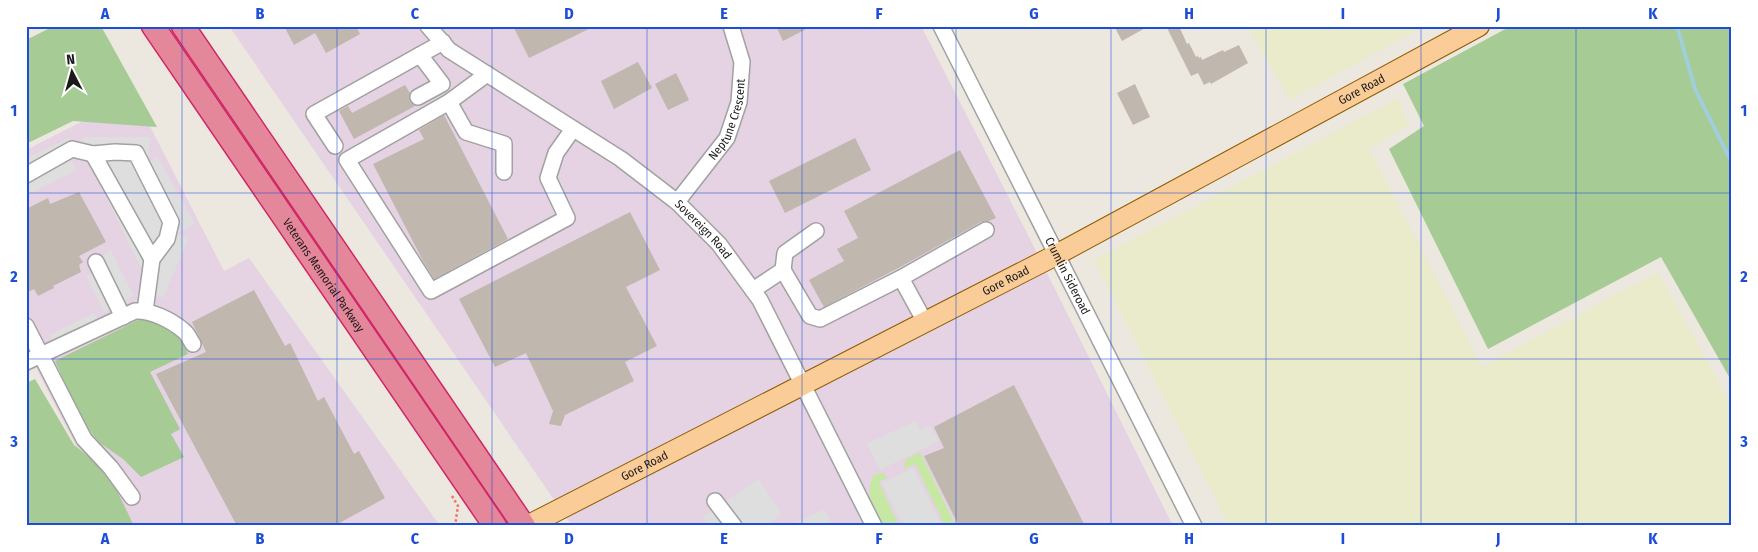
<svg xmlns="http://www.w3.org/2000/svg" width="1758" height="552" font-family="'Fira Sans Condensed',sans-serif">
	<style>
		.industrial { fill: #e5d2e2 }
		.farmland { fill: #eaebca }
		.grass { fill: #c7e7a5 }
		.forest { fill: #a6cb95 }
		.parking { fill: #dedede }
		.lines { fill: none; stroke-linecap: round; stroke-linejoin: round }
		.stream { stroke: #a0ceda; stroke-width: 4 }
		.building { fill: #c0b7af }
		.minor-casing { stroke: #a1a1a1; stroke-width: 18 }
		.major-casing { stroke: #8e5c02; stroke-width: 22 }
		.highway-casing { stroke: #d12666; stroke-width: 25 }
		.path { stroke: #f77066; stroke-width: 2.5; stroke-dasharray: 2.5 2.5; stroke-linecap: butt }
		.minor { stroke: #fff; stroke-width: 15 }
		.major { stroke: #facc97; stroke-width: 20 }
		.highway { stroke: #e4879b; stroke-width: 22 }
		.grid { fill: none; stroke: #1d4ed8; stroke-width: 1; stroke-opacity: 0.55 }
		.labels { text-anchor: middle; stroke-width: 5; stroke-linejoin: round; paint-order: stroke }
		.street-label { font-size: 12px; fill: #1a1a1a; stroke: #fff }
		.neatline { fill: none; stroke: #1d4ed8; stroke-width: 2 }
		.grid-label { font-size: 16px; text-anchor: middle; font-weight: bold; fill: #1d4ed8 }
	</style>
	<rect width="100%" height="100%" fill="#ece8e0"/>
	<path class="industrial" d="M229,26h692l110,215 142,285h-601z
		M134,95l90,176 25,-13 191,268h-323l-81,-158 -10,5v-223z"/>
	<path class="farmland" d="M1247,26h178l-135,74z
		M1398,98l11,27 -40,23 113,219 176,-95 74,134v120h-503l-135,-266z"/>
	<path class="grass" d="M920,452l36,74h-11l-30,-62 -11,5 1,-9z
		M883,473l5,4 -9,5 20,44h-15c-10,-20 -21,-30 -10,-52z"/>
	<path class="forest" d="M54,26h47l56,101 -84,-6 -47,23v-104z
		M1511,26h221v356l-71,-125 -173,92 -99,-200 35,-23 -21,-42z
		M140,319l21,3 19,15 8,17 -38,18 30,57 -9,5 13,23 -43,20 -18,-18 -23,-16 -17,-20 -28,-62z
		M35,379l39,66 34,27 26,54h-108v-143z"/>
	<path class="parking" d="M83,137h67l-1,24 9,-4 37,67 -17,9 11,5 -26,60 -8,-3 -6,14 -90,44 -10,-18 45,-22 5,9 18,-9 -3,-6 -10,5 -18,-36 9,-4 -5,-11 21,-10 23,45 -10,5 4,5 14,-5 8,-39 -10,5 -55,-114 -14,7 6,10 -51,26v-38l43,-20 4,7 10,2z
		M916,421l5,9 9,-4 9,15 -59,29 -13,-27z
		M913,468l29,58h-39l-21,-43z
		M758,479l24,35 -17,12h-56l-6,-9z
		M824,509l9,17h-44z"/>
	<g class="lines">
		<path class="stream" d="M1677,26l18,63 37,74"/>
	</g>
	<path class="building" d="M284,26h72l4,8 -34,19 -11,-20 -21,12z
		M513,26h82l-66,32z
		M776,26h36l-29,15z
		M1114,26h35l-27,15z
		M1166,26h13l8,18 2,-1 7,14 2,-1 1,2 2,-1 1,3 21,-10 1,2 15,-7 9,18 -37,21 -1,-2 -6,3 -6,-12 -7,3z
		M638,62l14,26 -38,21 -13,-28z
		M676,73l13,27 -21,10 -13,-26z
		M1135,84l15,33 -17,8 -16,-32z
		M405,85l5,8v8l5,5 -61,33 -15,-28 9,-5 4,7z
		M444,115l64,124 -74,40 -11,-18 -50,-97 51,-25 -5,-9z
		M855,138l16,32 -86,43 -16,-32z
		M960,150l36,68 -7,3 -8,1 -77,43 -80,42 -15,-27 35,-19 -7,-12 21,-11 -14,-27z
		M79,192l27,50 -27,14 4,6 -4,3 2,7 -28,14 1,2 -16,8 -4,-7 -8,4v-84l22,-11 2,6z
		M630,212l30,58 -34,17 31,59 -32,16 9,19 -69,34 -4,11 -12,-2 4,-13 -27,-58 -31,14 -36,-68z
		M254,290l31,56 5,-3 28,58 6,-4 30,57 5,-3 26,47 -51,28h-97l-81,-152 50,-22 -14,-30z
		M1014,385l71,141h-126l-35,-70 20,-8 -10,-21z"/>
	<g class="lines">
		<g class="minor-casing">
			<g id="minor">
				<path id="s1" d="M428,26l21,24 172,109 56,43 42,42 41,56 114,226"/>
				<path id="s2" d="M941,26l253,500"/>
				<path d="M487,74l-38,28 -102,58 84,131 136,-73 -19,-40 8,-25 17,-24"/>
				<path d="M418,97l24,-13 -22,-29"/>
				<path d="M449,102l17,30 38,12v28"/>
				<path d="M335,146l-21,-32 129,-72"/>
				<path d="M93,154l59,105"/>
				<path d="M26,175l46,-26 21,5 22,-2 21,1 35,69 -4,17 -15,20 -7,52"/>
				<path id="s3" d="M677,202l50,-64 12,-36 3,-40 -11,-36"/>
				<path d="M96,262l27,55"/>
				<path d="M783,270l27,46 10,3 81,-41 85,-48"/>
				<path d="M901,278l24,44"/>
				<path d="M753,290l30,-20 2,-17 31,-22"/>
				<path d="M26,326l58,113 27,29 21,29"/>
				<path d="M26,362l109,-51c16,-1 36,9 49,20 4,3 6,9 9,13"/>
				<path d="M715,501l19,25"/>
			</g>
		</g>
		<g class="major-casing">
			<g id="major">
				<path id="s4" d="M527,526l529,-271 423,-229"/>
			</g>
		</g>
		<g class="highway-casing">
			<g id="highway">
				<path id="s5" d="M153,26l342,500"/>
				<path d="M183,26l341,500"/>
			</g>
		</g>
		<path class="path" d="M452,496l6,10 -3,20"/>
		<use href="#minor" class="minor"/>
		<use href="#major" class="major"/>
		<use href="#highway" class="highway"/>
	</g>
	<path class="grid" d="M182,26v500M337,26v500M492,26v500M647,26v500M802,26v500M956,26v500M1111,26v500M1266,26v500M1421,26v500M1576,26v500M26,193h1706M26,359h1706"/>
	<g class="labels">
		<g class="street-label">
			<text dy="4" stroke="none"><textPath href="#s4" startOffset="942">Gore Road</textPath></text>
			<text dy="4" stroke="none"><textPath href="#s3" startOffset="99">Neptune Crescent</textPath></text>
			<text dy="4" stroke="none"><textPath href="#s1" startOffset="344">Sovereign Road</textPath></text>
			<text dy="4" stroke="none"><textPath href="#s5" startOffset="302">Veterans Memorial Parkway</textPath></text>
			<text dy="4" stroke="none"><textPath href="#s2" startOffset="280">Crumlin Sideroad</textPath></text>
			<text dy="4" stroke="none"><textPath href="#s4" startOffset="538">Gore Road</textPath></text>
			<text dy="4" stroke="none"><textPath href="#s4" startOffset="132">Gore Road</textPath></text>
		</g>
	</g>
	<rect width="1758" height="552" fill="none" stroke="#ffffff" stroke-width="55"/>
	<g transform="translate(72 72) rotate(354)" stroke="#ffffff" stroke-width="4" paint-order="stroke">
	<path d="M0-4L9 19L0 12L-9 19Z" fill="#1a1a1a"/>
	<text y="-8" font-size="14" font-weight="bold" text-anchor="middle" fill="#1a1a1a">N</text>
	</g>
	<rect x="28" y="28" width="1702" height="496" class="neatline"/>
	<g class="grid-label">
		<text x="105" y="19">A</text>
		<text x="260" y="19">B</text>
		<text x="415" y="19">C</text>
		<text x="569" y="19">D</text>
		<text x="724" y="19">E</text>
		<text x="879" y="19">F</text>
		<text x="1034" y="19">G</text>
		<text x="1189" y="19">H</text>
		<text x="1343" y="19">I</text>
		<text x="1498" y="19">J</text>
		<text x="1653" y="19">K</text>
		<text x="14" y="116">1</text>
		<text x="1744" y="116">1</text>
		<text x="14" y="282">2</text>
		<text x="1744" y="282">2</text>
		<text x="14" y="447">3</text>
		<text x="1744" y="447">3</text>
		<text x="105" y="544">A</text>
		<text x="260" y="544">B</text>
		<text x="415" y="544">C</text>
		<text x="569" y="544">D</text>
		<text x="724" y="544">E</text>
		<text x="879" y="544">F</text>
		<text x="1034" y="544">G</text>
		<text x="1189" y="544">H</text>
		<text x="1343" y="544">I</text>
		<text x="1498" y="544">J</text>
		<text x="1653" y="544">K</text>
	</g>
</svg>
